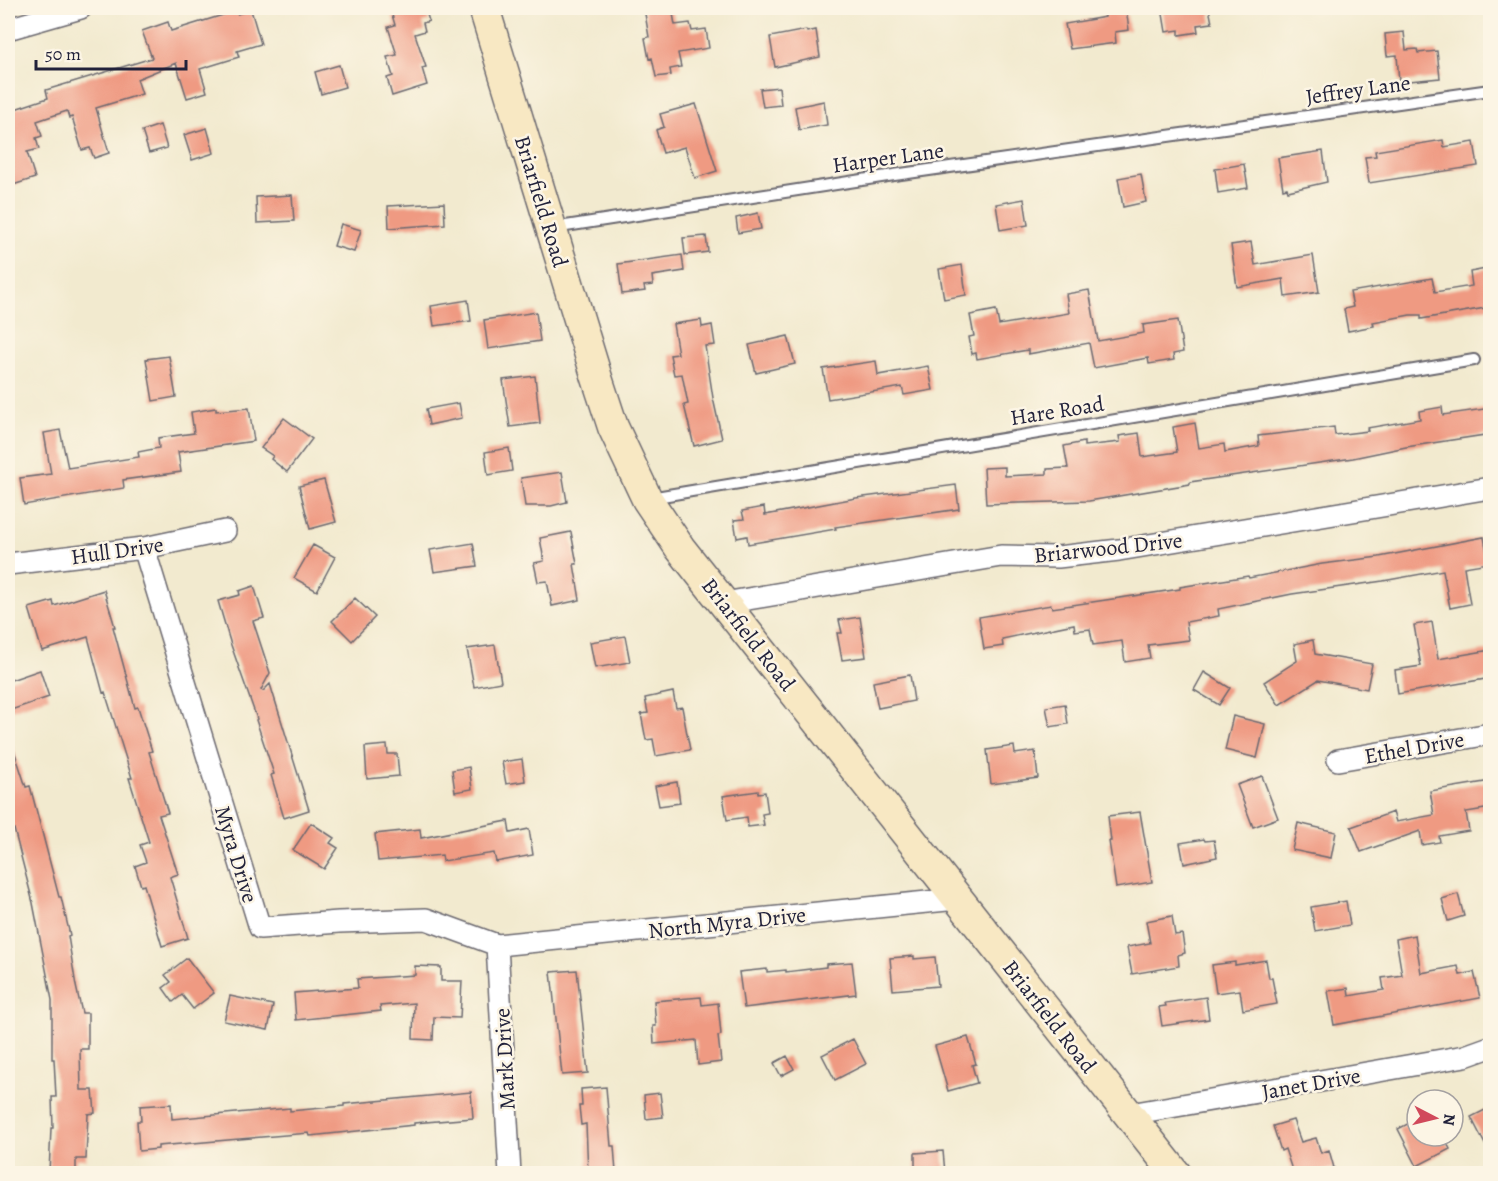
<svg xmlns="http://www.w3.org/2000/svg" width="1498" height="1181" font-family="Alegreya,serif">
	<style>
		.building { fill: #ef9a82 }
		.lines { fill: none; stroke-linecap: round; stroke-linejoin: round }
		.service-casing { stroke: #6b686f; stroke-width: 14 }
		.minor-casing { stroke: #6b686f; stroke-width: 24 }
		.secondary-casing { stroke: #6b686f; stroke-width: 33 }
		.service { stroke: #fff; stroke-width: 10 }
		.minor { stroke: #fff; stroke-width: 21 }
		.secondary { stroke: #f8e8c3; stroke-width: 30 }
		.labels { text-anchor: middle; stroke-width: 5; stroke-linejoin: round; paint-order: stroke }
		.street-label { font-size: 22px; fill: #22223b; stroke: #fcf5e5 }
	</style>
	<rect width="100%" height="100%" fill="#fcf5e5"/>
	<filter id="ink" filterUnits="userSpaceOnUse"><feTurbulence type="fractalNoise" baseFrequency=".0167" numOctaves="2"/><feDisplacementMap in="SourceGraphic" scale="12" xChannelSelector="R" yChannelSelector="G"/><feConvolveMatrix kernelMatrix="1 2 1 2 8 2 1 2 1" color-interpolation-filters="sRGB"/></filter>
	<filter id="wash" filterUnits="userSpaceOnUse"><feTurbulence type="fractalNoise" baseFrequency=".008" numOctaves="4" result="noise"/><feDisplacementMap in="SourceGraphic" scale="24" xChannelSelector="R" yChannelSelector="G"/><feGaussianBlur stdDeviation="1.35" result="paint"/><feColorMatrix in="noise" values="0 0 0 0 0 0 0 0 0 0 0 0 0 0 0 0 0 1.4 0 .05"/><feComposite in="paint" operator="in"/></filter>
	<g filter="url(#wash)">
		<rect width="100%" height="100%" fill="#f2eacf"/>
		<g id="blocks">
			<path class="building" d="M390,8h35l4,13 -6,2 2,8 -10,3 11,33 -4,1 5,17 -35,11 -5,-18 6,-2 -6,-19 10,-2 -9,-28 7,-2z
				M644,8h28l3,17 15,-2 2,8 14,-2 3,19 -31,5 3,14 -11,2 1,6 -15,2 -4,-19 -3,1 -4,-21 4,-1z
				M1126,8l3,22 -14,2 1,11 -46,6 -5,-25 40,-7v-4l5,-1v-2z
				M1162,8h47l3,15 -15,2 1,7 -19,3v-5l-13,2z
				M251,10l10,34 -24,7 2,6 -39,12 7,23 -20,6 -11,-35 -39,16 5,15 -46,14 13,45 -15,5 -4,-10 -8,2 -10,-33 -3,1 -2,-7 -30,10 5,15 -6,2 3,11 -12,3 8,26 -22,7 -5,-19v-50l5,-2 -1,-4 36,-12 -2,-8 106,-32 -10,-27 26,-9 3,9 65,-20 1,3z
				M806,30l1,2 9,-2 4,27 -45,10 -5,-30z
				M1404,32l2,18 11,-1 1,4 19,-2 3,27 -41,4 -2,-27 -10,1 -2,-22z
				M339,65l6,22 -24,7 -6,-22z
				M779,87l2,18 -18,2 -3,-18z
				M824,101l3,24 -28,5 -4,-23z
				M696,104l21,67 -22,7 -10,-31 -22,6 -7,-23 8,-3 -4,-13z
				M160,125l7,23 -18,5 -7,-22z
				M207,128l7,25 -22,7 -8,-25z
				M1443,140l1,7 30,-5 4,24 -109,17 -4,-26 11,-1 -1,-5z
				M1323,151l4,31 -39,9 -1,-3 -4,1 -5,-31z
				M1244,164l4,24 -30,5 -3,-24z
				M1141,174l5,28 -23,5 -5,-29z
				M292,195l2,26 -37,2 -1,-26z
				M1024,199l4,26 -28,5 -4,-26z
				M444,203l1,21 -56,4 -1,-22z
				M758,213l3,16 -23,4 -2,-15z
				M341,224l20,6 -7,22 -20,-6z
				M706,236l2,16 -23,3 -2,-17z
				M1251,242l4,23 58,-10 6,37 -34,5 -2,-18 -46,8 -6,-42z
				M682,255l2,16 -32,5 1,9 -9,1 1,5 -23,3 -4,-30z
				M962,265l4,30 -22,4 -5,-30z
				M1491,268v39l-70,12v-4h-11l-37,7 1,4 -26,5 -4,-22 9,-2 -3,-15 82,-14 3,14 37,-6 -2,-14z
				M1089,290l9,51 46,-8 -1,-8 35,-5 5,32 -10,2 1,6 -25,4 -1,-6 -54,10 -5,-25 -61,11v-4l-51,9 -1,-6 -4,1 -3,-17 5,-1 -4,-21 26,-5 3,15 70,-12 -3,-19z
				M468,300l3,21 -37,5 -3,-20z
				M536,312l4,29 -52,8 -4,-29z
				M701,320l1,7 10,-2 3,20 -10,1 8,52 9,41 -28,7 -10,-41 4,-1 -6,-30 -8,1 -4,-20 8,-1 -5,-30z
				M788,336l7,28 -39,9 -7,-28z
				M169,356l7,41 -23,4 -7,-42z
				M876,361l2,14 50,-9 5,24 -29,5 -2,-8 -74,12 -5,-30z
				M535,376l5,47 -30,4 -7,-47z
				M459,403l3,15 -33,7 -3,-16z
				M1442,407l1,8 48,-7v26l-85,13 -53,11 -163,24v2l-101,17 -103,3 -2,-36 21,-1v9l42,-2v-5l21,-1 -4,-22 20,-4v4l36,-4 -1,-6 20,-3 3,24 35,-5 -4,-25 22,-4 4,25 25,-4 1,8 34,-6 -1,-10 76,-9 1,8 33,-4 -1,-3 53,-9 -1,-8z
				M216,408v3l33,-3 5,33 -76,11 3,20 -58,8 1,8 -100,17 -4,-27 31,-4 -7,-41 16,-3 8,38 71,-11 -1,-5 21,-4 -1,-10 36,-5 -3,-21z
				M284,418l28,21 -25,33 -16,-13 2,-3 -12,-8z
				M509,448l3,23 -24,4 -3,-23z
				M562,472l5,30 -16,4h-26l-4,-28z
				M324,480l12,42 -26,7 -11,-43z
				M956,485l3,24 -124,18 1,2 -88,15 -1,-8 -10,2 -3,-18 10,-1 -2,-8 22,-4 1,8 91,-17z
				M571,532l6,32h-3l6,36 -28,6 -5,-25 -9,1 -4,-19 10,-2 -4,-23z
				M1484,537l5,26 -25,4 6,37 -20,4 -7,-38 -60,11 -91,13 -74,15 1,7 -33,6 3,18 -41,5 2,13 -25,4 -3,-21 -29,4 -3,-16 -15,2 -1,-7 -72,15 1,7 -19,3 -5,-32 72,-12 1,3 128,-19v-2l68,-11 1,2 73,-14 57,-7z
				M473,543l4,23 -43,6 -4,-22z
				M313,545l22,12 -18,34 -23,-13z
				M254,586l10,32 -11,3 17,52 -9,17 2,1 7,-7 39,126 -25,8 -13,-43 3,-1 -18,-54 1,-1 -26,-74 -13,-44 22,-6 -1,-4z
				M104,590l11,37h-2l22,81 3,-1 14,44 -3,1 19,61 -9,2 19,59 -8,3 18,61 -26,8 -18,-61 -3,1 -6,-20 11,-4 -6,-17 9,-3 -20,-64h3l-27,-86 -2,1 -15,-56 -46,14 -13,-43 24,-7 1,5z
				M355,598l20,19 -23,24 -20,-20z
				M860,617l6,40 -24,3 -5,-27h5l-3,-13z
				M1432,622l6,37 53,-9v28l-93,16 -3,-24 26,-4 -7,-41z
				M625,636l5,26 -35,6 -5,-26z
				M1313,640l2,14 57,10 -5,25 -49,-9 -39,25 -15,-23 33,-21 -3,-17z
				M495,645l6,37 -27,5 -7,-38z
				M40,670l9,27 -41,14v-30z
				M1204,672l26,16 -11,17 -25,-15z
				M910,675l4,26 -36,7 -5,-26z
				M673,692l3,16 6,-1 8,43 -34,6 -3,-17 -7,1 -5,-26 7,-1 -3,-15z
				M1065,704l3,20 -18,3 -4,-20z
				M1233,716l32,8 -8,34 -32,-8z
				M11,741l15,46 4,-1 29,111h2l9,38 -2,1 8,50 6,27h6v36h-8l1,41h12l2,23 -7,1 -2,45h-10v14h-27l2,-45h2l-1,-31h4l-2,-38h-2v-59l-19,-97 -19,-74 -3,1 -3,-12v-76z
				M387,745l1,9h9l2,22 -32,3 -2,-32z
				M1014,746l1,8 20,-3 3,27 -47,6 -4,-34z
				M522,759l3,22 -19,3 -4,-22z
				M469,767l3,22 -17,3 -3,-22z
				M1262,776l16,42 -25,9 -16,-42z
				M1491,781v27l-25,4 3,19 -30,5 1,6 -18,3 -2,-14 -59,21 -10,-25 42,-15 3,10 38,-7 -4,-24z
				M677,782l3,21 -21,3 -4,-20z
				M758,791v2l7,-1 3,21 -6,1 2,11 -16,2 -1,-10 -20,3 -4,-24z
				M1140,812l12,70 -36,6 -7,-47h2l-3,-25z
				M508,821l2,12 19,-4 4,26 -37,7 -2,-9 -51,8 -1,-6 -64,6 -3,-27 45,-5 1,9z
				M311,823l23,15 -4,5 8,5 -14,21 -31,-19z
				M1298,823l38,9 -5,26 -39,-8z
				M1204,839l1,2 9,-1 3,17 -33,7 -4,-21z
				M1458,894l6,22 -16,5 -6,-22z
				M1346,901l4,24 -35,6 -4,-24z
				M1172,916l3,19 7,-1 3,19 -7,2 1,11 -47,8 -5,-27 23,-4 -4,-22z
				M1415,935l6,38 37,-7 2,9 14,-3 6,26 -146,27 -6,-34 20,-3 1,8 35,-6 -2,-12 20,-3 -6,-36z
				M914,956v3l21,-2 3,29 -45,4 -3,-32z
				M187,958l27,35 -21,16 -11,-14 -9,7 -10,-14 8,-6 -6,-7z
				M1266,960l3,18h3l5,26 -34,6 -3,-20 -24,3 -4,-28 23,-3v3z
				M852,962l4,32 -112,14 -5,-36 28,-3v3l19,-2v2l40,-5v-3z
				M415,966l26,1v14h21l-2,37 -26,-1 -1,23 -20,-1 1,-36 -34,3 1,5 -85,9 -2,-27 64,-5 -1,-9 58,-4z
				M577,970l11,103 -26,2 -11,-103z
				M230,996l43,9 -5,25 -44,-9z
				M701,997l1,8 16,-2 3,32 -3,1 3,26 -23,3 -2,-25 -42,4 -1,-18h3l-2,-25z
				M1206,997l3,22 -47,7 -3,-19 7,-1 -1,-3z
				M968,1037l8,27 -4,1 5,18 -29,8 -13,-45z
				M853,1039l13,25 -31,16 -13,-25z
				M787,1056l7,13 -13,7 -7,-13z
				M606,1087l5,59h3l2,27h-28l-2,-49 -5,1 -2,-19h3l-1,-17z
				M471,1092l2,26 -59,5v2l-104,11 -1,-3 -151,13v3l-19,2 -2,-30h4l-1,-15 31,-2 1,15 118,-11v3l54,-5v-2z
				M660,1093l3,24 -17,2 -2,-24z
				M1491,1107v49l-20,-39z
				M1417,1119v17h26l7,13 -33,17 -19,-37z
				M1293,1120l8,22 15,-4 5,15 8,-3 5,18 -18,5h-23l-8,-24 -4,2 -8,-25z
				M943,1151l2,22h-30v-20z"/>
		</g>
	</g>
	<g filter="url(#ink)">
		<use href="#blocks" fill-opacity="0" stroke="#6b686f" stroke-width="1.5"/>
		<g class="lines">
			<g class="service-casing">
				<path id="service" d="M553,228l341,-53 596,-85
					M650,498l824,-138"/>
			</g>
			<g class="minor-casing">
				<path id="minor" d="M8,29l73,-21
					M144,548l116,380 79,-6 87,-3 71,26 460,-46
					M8,564l136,-16 81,-17
					M724,603l277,-47 57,1 61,-7 371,-62
					M1338,760l152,-26
					M497,945l13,229
					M1130,1114l335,-58 25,-9"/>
			</g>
			<g class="secondary-casing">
				<path id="secondary" d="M484,8l113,370 16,49 34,72 33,49 496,626"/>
			</g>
			<use href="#service" class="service"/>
			<use href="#minor" class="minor"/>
			<use href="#secondary" class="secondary"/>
		</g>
	</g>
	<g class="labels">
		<g class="street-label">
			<text transform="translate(1358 89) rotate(-8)" y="8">Jeffrey Lane</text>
			<text transform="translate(888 157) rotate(-8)" y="8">Harper Lane</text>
			<text transform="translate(542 201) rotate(73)" y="8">Briarfield Road</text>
			<text transform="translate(1057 410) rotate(-9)" y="8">Hare Road</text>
			<text transform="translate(1108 547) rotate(-6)" y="8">Briarwood Drive</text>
			<text transform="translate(117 550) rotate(-8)" y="8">Hull Drive</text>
			<text transform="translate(749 634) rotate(52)" y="8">Briarfield Road</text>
			<text transform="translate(1414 747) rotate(-10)" y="8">Ethel Drive</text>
			<text transform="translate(237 854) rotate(73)" y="8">Myra Drive</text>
			<text transform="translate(727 922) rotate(-6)" y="8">North Myra Drive</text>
			<text transform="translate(1050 1016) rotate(52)" y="8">Briarfield Road</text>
			<text transform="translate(504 1059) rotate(-93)" y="8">Mark Drive</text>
			<text transform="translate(1311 1083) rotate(-10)" y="8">Janet Drive</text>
		</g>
	</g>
	<rect width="1498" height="1181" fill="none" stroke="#fcf5e5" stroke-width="30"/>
	<g transform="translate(1435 1118) rotate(97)"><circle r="28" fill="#fcf5e5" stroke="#a5a1a1" stroke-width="1.5"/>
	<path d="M0-4.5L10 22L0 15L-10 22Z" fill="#d1495b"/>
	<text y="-9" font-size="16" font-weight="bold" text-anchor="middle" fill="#22223b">N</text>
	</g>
	<path d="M36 60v9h150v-9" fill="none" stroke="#22223b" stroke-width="3"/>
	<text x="45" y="60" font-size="18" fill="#22223b" stroke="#fcf5e5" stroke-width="4.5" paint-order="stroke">50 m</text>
</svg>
